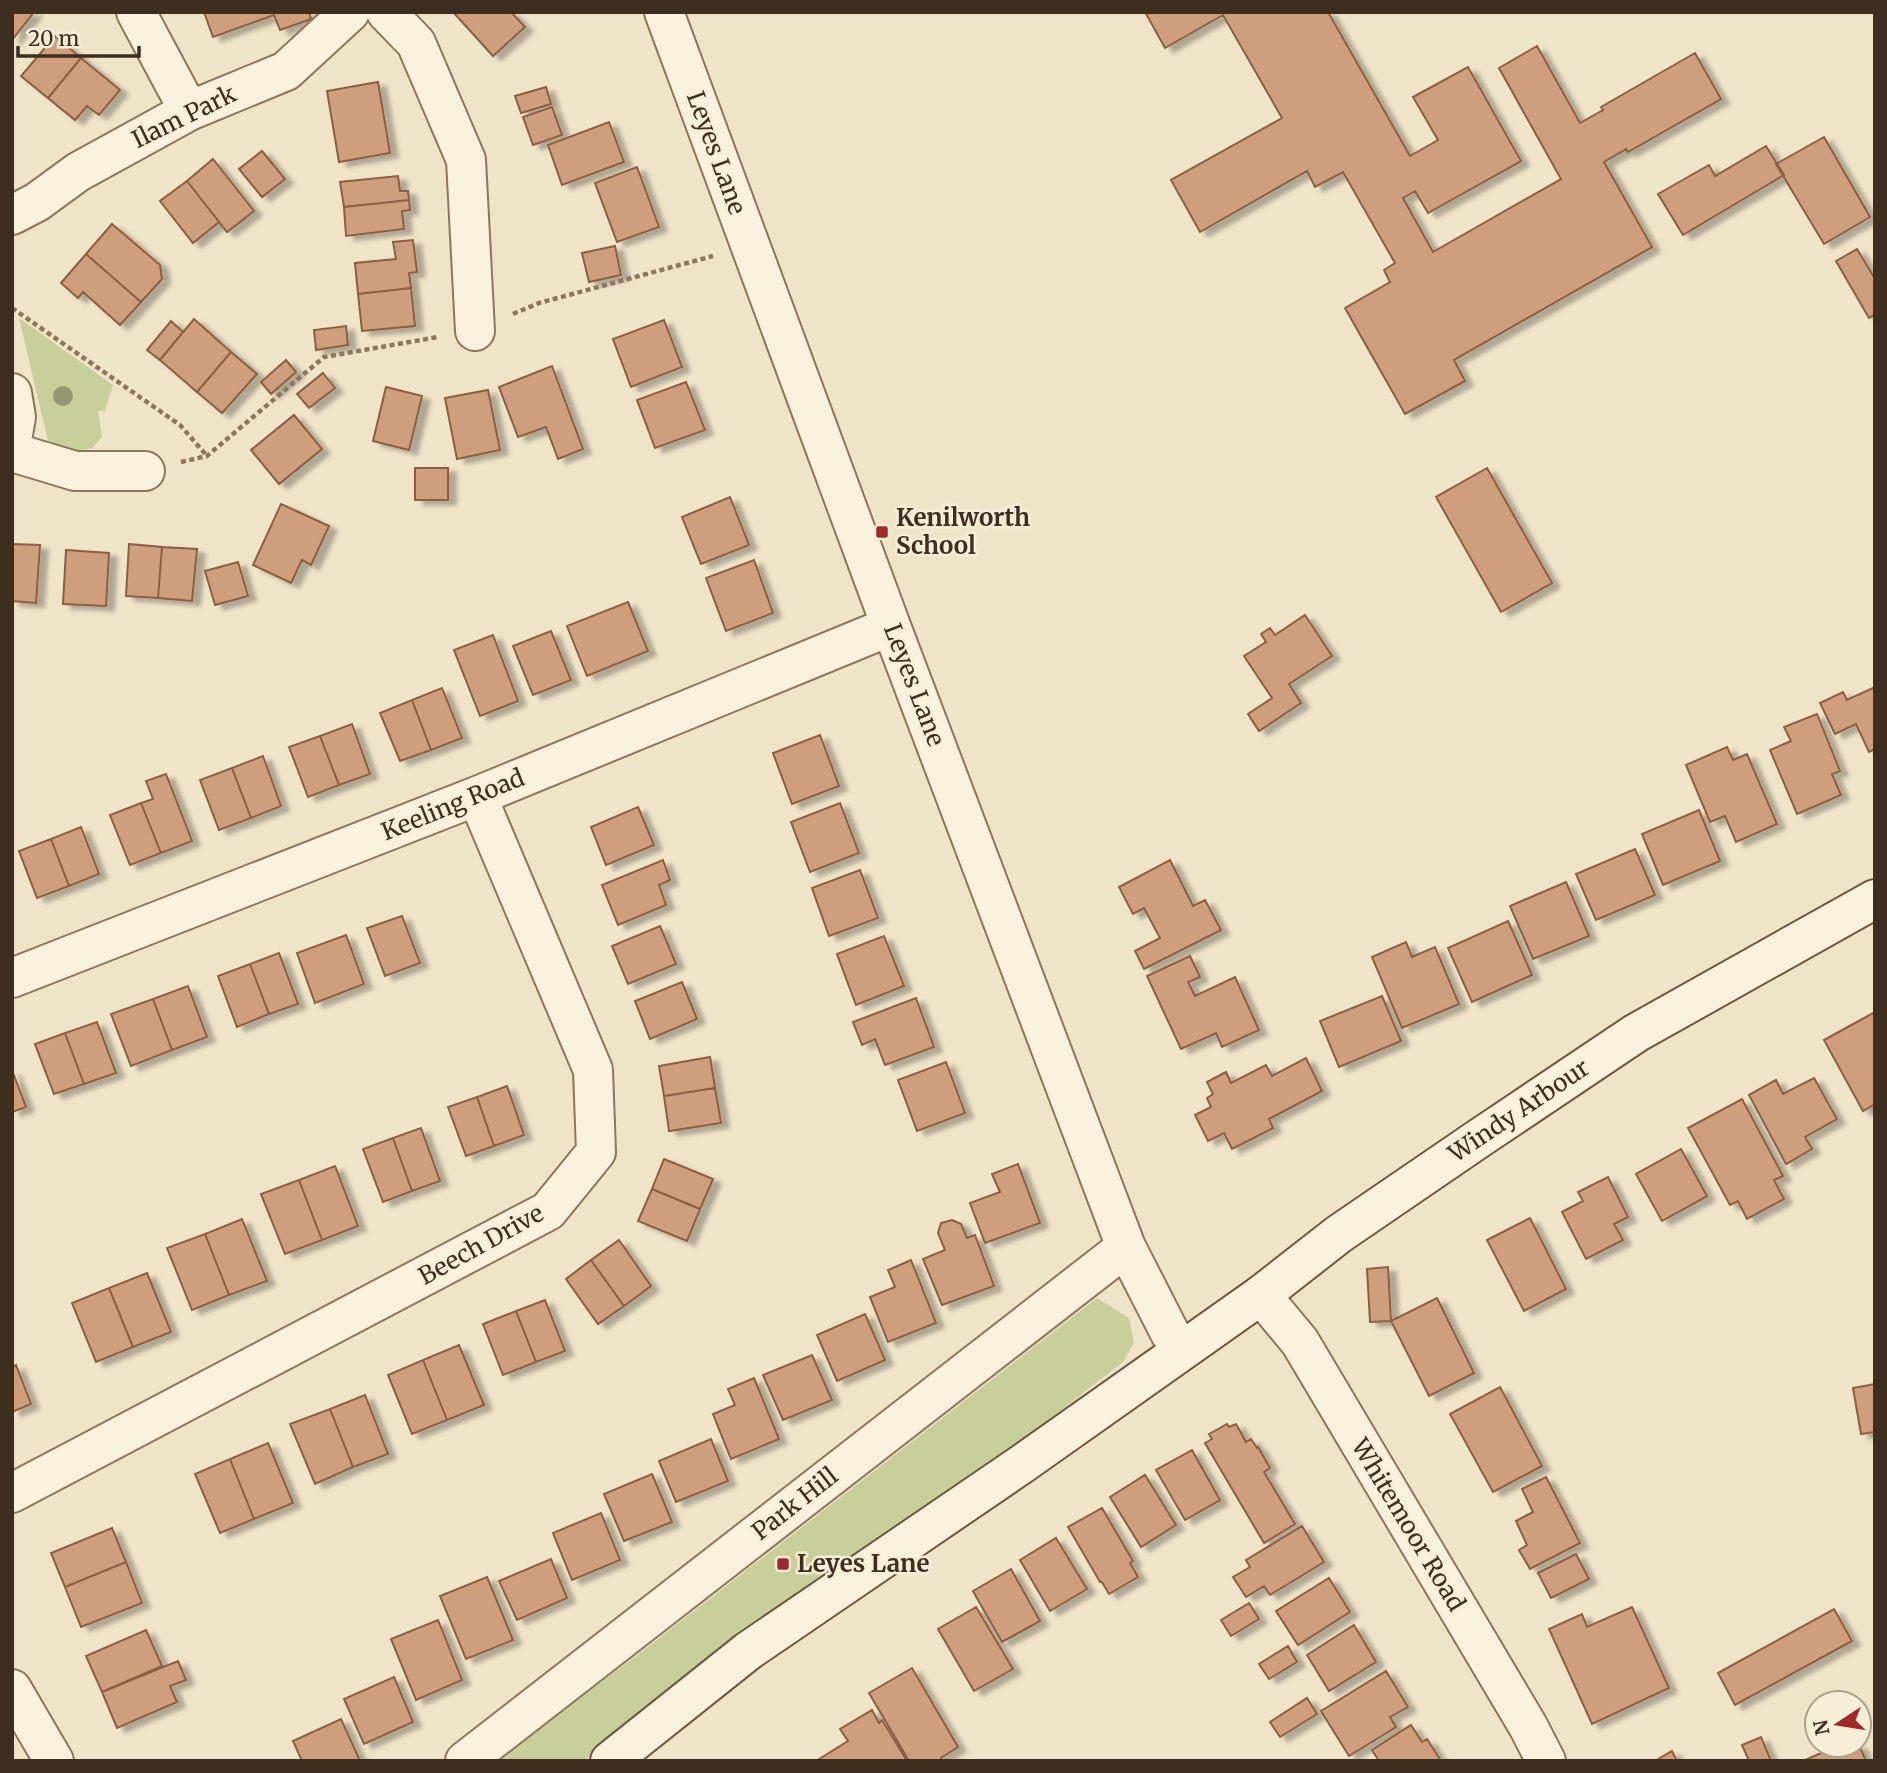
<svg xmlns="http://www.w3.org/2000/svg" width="1887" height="1773" font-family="Merriweather,serif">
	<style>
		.green { fill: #c9cf9b }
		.building { fill: #cf9f7d; stroke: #8d5f41; stroke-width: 2; filter: url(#shadow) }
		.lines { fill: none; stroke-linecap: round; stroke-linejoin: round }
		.street-casing { stroke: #8d765c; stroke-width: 42 }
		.secondary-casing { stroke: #6f573f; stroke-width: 42 }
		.path { stroke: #8d765c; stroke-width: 4.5; stroke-dasharray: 5 3.5; stroke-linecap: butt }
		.street { stroke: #faf1dc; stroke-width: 38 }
		.secondary { stroke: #faf1dc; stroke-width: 38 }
		.tree { fill: #96986f }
		.poi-dot { fill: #9e2a2b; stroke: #f7eed8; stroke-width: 2.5 }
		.labels { text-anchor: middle; stroke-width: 5; stroke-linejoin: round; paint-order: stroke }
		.street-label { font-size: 24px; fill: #3d2e20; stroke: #f7eed8 }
		.poi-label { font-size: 24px; font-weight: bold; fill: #3d2e20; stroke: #f7eed8; text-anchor: start }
	</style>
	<defs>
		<filter id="shadow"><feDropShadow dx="8" dy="4.5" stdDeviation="2" flood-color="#0004"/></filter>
	</defs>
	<rect width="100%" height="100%" fill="#f0e4c8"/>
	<path class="green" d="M19,318l94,67 -8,26h-7l4,26 -10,11 -20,5 -24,-12z
		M1097,1298l32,20 5,25 -11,19 -140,109 -248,172 -152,118h-87l140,-105z"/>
	<path class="building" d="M12,12h22l-22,28z
		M204,12h105l2,7 -31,11 -6,-15 -61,22z
		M453,12h58l14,15 -32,29z
		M1145,12h183l82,144 28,-16 -25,-43 55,-30 53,94 -93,52 -13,-22 -12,7 30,54 128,-73 -62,-111 38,-22 43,77 23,-13 -2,-3 94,-54 26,46 -93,53 -2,-3 -22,13 48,85 -198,113 11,21 -60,33 -60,-106 45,-26 -6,-12 11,-7 -52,-91 -28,15 -8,-16 -107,61 -29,-52 111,-62 -59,-103 -58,33z
		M55,36l26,22 -33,40 -27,-22z
		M81,58l39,32 -21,25 -12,-9 -12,14 -27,-22z
		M378,82l12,71 -51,9 -12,-71z
		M546,87l5,17 -30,9 -6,-17z
		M552,107l10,28 -29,10 -10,-28z
		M609,122l15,40 -62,23 -14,-40z
		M1824,137l46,80 -46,27 -48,-80z
		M1766,146l18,29 -101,60 -25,-41 51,-29 6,11z
		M262,151l23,28 -23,18 -23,-28z
		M213,159l41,52 -27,21 -40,-51z
		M637,167l22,60 -42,15 -22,-59z
		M398,176l2,15h8l1,9 -65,7 -4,-25z
		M187,181l32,41 -26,21 -33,-42z
		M409,200l1,10 -8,1 2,18 -58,7 -2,-29z
		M112,224l48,41 2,14 -21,23 -55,-48z
		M413,240l4,32 -8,1 2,15 -53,6 -3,-31 41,-4 -3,-17z
		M615,246l6,29 -32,7 -7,-29z
		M1857,249l18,30v36l-6,3 -33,-57z
		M86,254l55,48 -21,23 -37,-33 -5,6 -17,-15z
		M411,288l4,38 -53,5 -4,-37z
		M194,319l37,33 -34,40 -37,-32z
		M664,320l18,47 -51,20 -18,-48z
		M171,321l12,11 -23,28 -13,-10z
		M346,326l2,19 -32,5 -2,-20z
		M231,352l26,22 -35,39 -25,-21z
		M286,360l10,12 -25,22 -10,-12z
		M552,366l31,83 -25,10 -12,-32 -28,10 -19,-50z
		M323,373l12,15 -26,20 -12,-14z
		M686,382l19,48 -50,18 -18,-48z
		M386,387l36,9 -13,54 -36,-9z
		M488,390l12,60 -43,9 -12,-61z
		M294,415l28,34 -43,35 -28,-34z
		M415,468h33v32h-33z
		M1487,468l65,115 -51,29 -65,-115z
		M730,497l19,48 -48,19 -19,-47z
		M281,504l48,22 -18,39 -9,-5 -11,23 -38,-18z
		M12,544l28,1 -4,58 -24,-2z
		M129,544l33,3 -4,51 -32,-2z
		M162,547l35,2 -5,52 -34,-3z
		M66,550l43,3 -3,53 -43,-2z
		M754,560l19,53 -47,18 -20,-53z
		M238,562l10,34 -33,9 -10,-34z
		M628,602l20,49 -61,25 -20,-50z
		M1305,615l27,41 -43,28 12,19 -42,28 -11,-17 24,-16 -28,-42 22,-14 -5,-8 9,-6 5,7z
		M551,631l20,49 -38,15 -20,-49z
		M493,635l25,66 -38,15 -26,-66z
		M1875,687v62l-6,3 -13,-28 -21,10 -15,-31 23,-11 4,8z
		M442,688l20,50 -31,12 -19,-50z
		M412,700l19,50 -31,11 -20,-48z
		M1817,714l23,57 -8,3 9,21 -44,19 -27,-64 21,-9 -7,-14z
		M352,724l18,50 -31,11 -19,-49z
		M820,735l19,51 -47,18 -19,-51z
		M320,736l19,49 -31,12 -19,-50z
		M1727,747l6,13 14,-6 30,70 -41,18 -11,-26 -15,6 -24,-57z
		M263,756l18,50 -30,12 -19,-50z
		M232,768l19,50 -32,12 -19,-50z
		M166,774l26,67 -31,12 -20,-50 12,-4 -7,-18z
		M141,803l20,50 -31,12 -20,-50z
		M840,803l19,50 -49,19 -19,-50z
		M638,807l16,38 -48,20 -15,-38z
		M1699,810l21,51 -57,24 -21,-51z
		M81,827l18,47 -30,12 -18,-47z
		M51,839l18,47 -32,12 -18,-47z
		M1635,849l20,46 -59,25 -20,-46z
		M663,860l7,20 -11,5 7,20 -48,20 -16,-40z
		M1170,860l23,46 12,-6 16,30 -77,39 -9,-18 25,-13 -16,-30 -11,6 -14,-27z
		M860,870l18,48 -49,18 -17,-48z
		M1566,882l23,54 -56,23 -23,-53z
		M402,916l18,47 -35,13 -18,-48z
		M1508,921l24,54 -60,27 -24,-54z
		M660,926l16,38 -48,20 -16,-38z
		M346,935l18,49 -49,19 -18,-50z
		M884,936l20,50 -48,19 -19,-51z
		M1406,942l6,15 23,-10 24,57 -57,24 -30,-71z
		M279,953l19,51 -29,10 -19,-50z
		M1190,956l10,21 -12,5 7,14 40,-19 24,53 -37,17 -6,-14 -35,16 -34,-73z
		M250,964l19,50 -32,13 -19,-51z
		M682,982l15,37 -47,20 -15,-38z
		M188,986l19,51 -35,13 -19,-51z
		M1382,996l19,45 -62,26 -19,-46z
		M916,998l18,49 -49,18 -10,-26 -13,6 -9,-23z
		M153,999l19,51 -41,16 -20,-52z
		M1875,1012v92l-12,7 -39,-71z
		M97,1022l19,51 -32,11 -19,-51z
		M65,1033l19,51 -30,10 -19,-50z
		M710,1057l5,31 -51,8 -5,-30z
		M1306,1058l16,33 -53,28 4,9 -41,21 -8,-16 -16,8 -13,-26 16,-8 -4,-9 6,-4 -6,-12 19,-10 5,11 35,-18 6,11z
		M946,1062l19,51 -48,18 -19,-51z
		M12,1070l14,37 -14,5z
		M1814,1078l23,41 -32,18 7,12 -26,15 -37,-69 27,-15 7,14z
		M507,1086l17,49 -30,11 -17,-49z
		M715,1088l6,35 -52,8 -5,-35z
		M477,1097l17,49 -28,10 -18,-49z
		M1742,1099l41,77 -9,4 10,19 -37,20 -9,-18 -8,4 -42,-77z
		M421,1128l19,53 -28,10 -19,-53z
		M393,1138l19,53 -29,11 -20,-53z
		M1681,1149l26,47 -45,25 -26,-47z
		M664,1159l49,20 -13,30 -48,-20z
		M1018,1164l22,59 -55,20 -15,-40 30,-11 -8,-18z
		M335,1166l23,60 -36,14 -23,-60z
		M1608,1177l20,40 -14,7 9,16 -37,19 -24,-47 21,-11 -5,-9z
		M299,1180l23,60 -37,14 -24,-60z
		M652,1189l48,20 -13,32 -49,-20z
		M1530,1218l36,71 -42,22 -37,-71z
		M242,1219l25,62 -38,14 -24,-61z
		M952,1220l9,4 6,14 8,-3 19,51 -52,19 -19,-46 22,-9 -7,-17 3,-10z
		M205,1234l24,61 -37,15 -25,-62z
		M619,1240l32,46 -27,20 -33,-46z
		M591,1260l33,46 -26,18 -32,-45z
		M911,1260l25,63 -48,19 -18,-45 25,-10 -7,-17z
		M1388,1267l3,54 -21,1 -3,-53z
		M147,1273l24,59 -38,15 -24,-59z
		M109,1288l24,59 -37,15 -24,-59z
		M1437,1298l37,75 -45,23 -38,-75z
		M545,1300l20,51 -29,11 -20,-51z
		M516,1311l20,51 -33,13 -20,-51z
		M865,1314l20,46 -48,21 -20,-46z
		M459,1345l25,60 -37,15 -24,-60z
		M812,1355l20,45 -49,20 -20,-45z
		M423,1360l24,60 -35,14 -24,-59z
		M16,1365l15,39 -19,8v-45z
		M754,1378l25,61 -48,20 -18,-45 22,-9 -7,-16z
		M1875,1384v48l-14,2 -8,-46z
		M1500,1387l42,79 -49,26 -43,-78z
		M365,1395l23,59 -35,13 -23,-58z
		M330,1409l23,58 -38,17 -25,-60z
		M1227,1424l2,3 7,-3 10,18 5,-3 6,9 1,-1 12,21 -6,4 31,52 -31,19 -59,-100 7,-4 -3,-5z
		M711,1439l17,42 -52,21 -17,-41z
		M268,1443l25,60 -39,16 -24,-60z
		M1192,1450l28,50 -35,20 -29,-50z
		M230,1459l24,60 -34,14 -25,-59z
		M652,1474l20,48 -48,19 -20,-47z
		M1145,1475l31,50 -35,22 -31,-50z
		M1546,1477l34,66 -50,26 -11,-19 8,-5 -11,-24 17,-9 -11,-23z
		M1102,1508l31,53 -3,2 8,14 -29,17 -7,-12h-2l-32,-55z
		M601,1513l19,47 -48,20 -19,-47z
		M1302,1526l22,36 -54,33 -6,-9 -18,11 -13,-20 17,-10 -4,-7z
		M112,1528l14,34 -61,25 -14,-34z
		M1056,1538l31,51 -37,22 -30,-51z
		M1576,1554l13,25 -38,19 -13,-25z
		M551,1559l16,39 -50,22 -18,-39z
		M126,1562l16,41 -61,24 -16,-40z
		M1011,1569l29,52 -38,21 -29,-51z
		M487,1577l26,63 -47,19 -26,-63z
		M1329,1578l21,34 -52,33 -22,-34z
		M1249,1603l10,16 -28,17 -10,-16z
		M976,1607l37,62 -39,22 -36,-62z
		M1632,1607l37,81 -77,36 -43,-95 33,-15 5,13z
		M1834,1609l18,32 -117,64 -17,-32z
		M438,1620l24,60 -46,20 -25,-61z
		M1354,1625l22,37 -47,29 -22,-36z
		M146,1630l16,36 -60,26 -16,-36z
		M1288,1646l9,16 -28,17 -10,-15z
		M178,1661l8,19 -16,6 7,16 -60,26 -15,-36z
		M912,1668l46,79 -17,11 1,3h-33l-40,-68z
		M1386,1671l22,36 -18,10 6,10 -47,29 -28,-45z
		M394,1677l19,45 -49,22 -20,-45z
		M1307,1698l10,16 -37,23 -10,-15z
		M872,1710l7,13 3,-3 25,41h-91l32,-20 -8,-12z
		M341,1719l19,42h-58l-9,-20z
		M1411,1725l11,17 5,-3 14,22h-62l-7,-11z
		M1761,1737l10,24h-22l-7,-16z
		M1839,1745h20l7,16h-63z
		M1672,1751l5,10h-22z"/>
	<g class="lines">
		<g class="street-casing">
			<path id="street" d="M136,12l53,99
				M386,12l30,31 50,117 9,171
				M664,12l227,614 235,621 44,86 11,17
				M12,215l25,-13 41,-30 111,-61 97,-40 64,-59
				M12,393l4,24 -4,23
				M12,452l63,19h70
				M12,978l465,-182 414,-170
				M1261,1295l39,47 228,384 18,35
				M12,1493l536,-282 48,-59 -3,-82 -116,-274
				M12,1689l42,72
				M465,1761l661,-514"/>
		</g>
		<g class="secondary-casing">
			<path id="secondary" d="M610,1761l138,-110 274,-187 239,-169 78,-61 139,-95 158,-106 239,-134"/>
		</g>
		<path class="path" d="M12,308l168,117 27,31
			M513,314l26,-11 174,-47
			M181,462l26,-6 117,-99 114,-20"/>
		<use href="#street" class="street"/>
		<use href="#secondary" class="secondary"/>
	</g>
	<circle class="tree" cx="63" cy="396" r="10"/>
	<g class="poi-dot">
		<rect x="875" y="525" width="14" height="14" rx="3.5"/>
		<rect x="776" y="1557" width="14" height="14" rx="3.5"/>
	</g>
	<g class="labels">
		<g class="street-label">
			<text transform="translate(184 117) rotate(-26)" y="8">Ilam Park</text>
			<text transform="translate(716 153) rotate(70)" y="8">Leyes Lane</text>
			<text transform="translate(914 685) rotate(69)" y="8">Leyes Lane</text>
			<text transform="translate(453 805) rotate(-22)" y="8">Keeling Road</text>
			<text transform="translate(1519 1111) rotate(-34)" y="8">Windy Arbour</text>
			<text transform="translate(481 1245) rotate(-29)" y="8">Beech Drive</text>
			<text transform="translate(795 1504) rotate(-38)" y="8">Park Hill</text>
			<text transform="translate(1408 1525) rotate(59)" y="8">Whitemoor Road</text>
		</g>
		<g class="poi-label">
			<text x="896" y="526">Kenilworth<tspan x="896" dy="28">School</tspan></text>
			<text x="797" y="1572">Leyes Lane</text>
		</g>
	</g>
	<rect width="1887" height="1773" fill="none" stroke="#3d2e20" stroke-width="28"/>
	<g transform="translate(1838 1724) rotate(258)"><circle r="33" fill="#f7eed8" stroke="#ada18e" stroke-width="2"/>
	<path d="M0-5L12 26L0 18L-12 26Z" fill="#9e2a2b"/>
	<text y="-10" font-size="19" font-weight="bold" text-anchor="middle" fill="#3d2e20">N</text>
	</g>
	<path d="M18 46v10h121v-10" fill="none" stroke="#3d2e20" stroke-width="3.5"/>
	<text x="28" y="46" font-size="21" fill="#3d2e20" stroke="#f7eed8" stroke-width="5" paint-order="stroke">20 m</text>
</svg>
